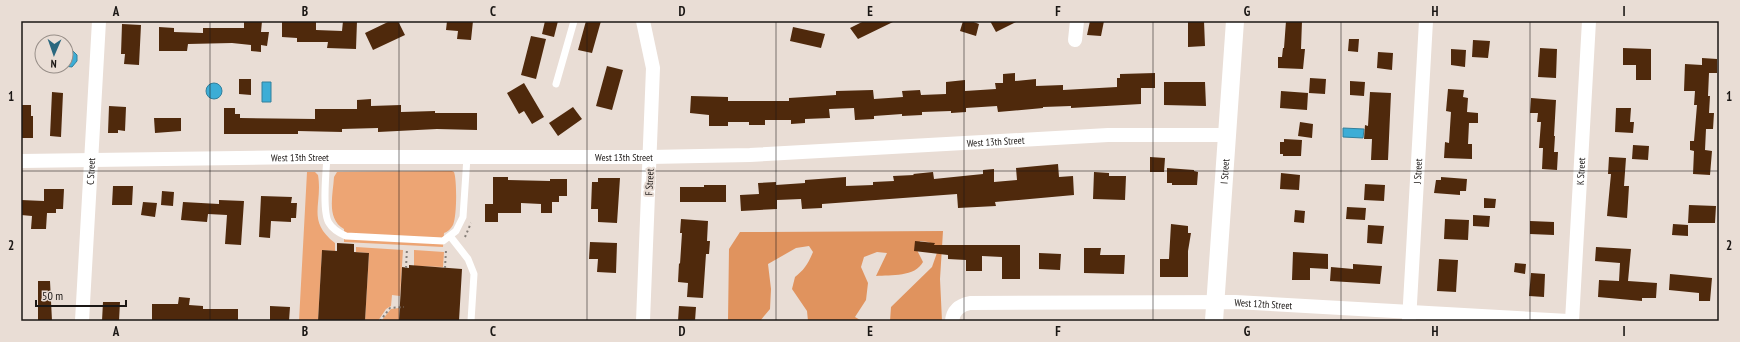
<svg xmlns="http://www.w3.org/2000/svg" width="1740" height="342" font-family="'PT Sans Narrow',sans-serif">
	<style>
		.green { fill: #eda574 }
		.forest { fill: #e0935e }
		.water { fill: #3cadd6; stroke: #32809c }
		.building { fill: #4f290c }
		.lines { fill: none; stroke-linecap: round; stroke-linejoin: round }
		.path { stroke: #867e78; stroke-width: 2; stroke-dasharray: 2 3; stroke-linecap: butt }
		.service { stroke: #fff; stroke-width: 7 }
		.minor { stroke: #fff; stroke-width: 14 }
		.tertiary { stroke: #fff; stroke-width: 18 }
		.grid { fill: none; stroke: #1b1715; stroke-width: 1; stroke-opacity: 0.55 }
		.labels { text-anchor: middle; stroke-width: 4; stroke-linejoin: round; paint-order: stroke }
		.street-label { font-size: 10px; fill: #1b1715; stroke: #e9ddd5 }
		.neatline { fill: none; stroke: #1b1715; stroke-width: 1.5 }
		.grid-label { font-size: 13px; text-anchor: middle; font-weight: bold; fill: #1b1715 }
	</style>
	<rect width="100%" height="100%" fill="#e9ddd5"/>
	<path class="green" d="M452,171l2,1c3,8 3,45 -1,53 -2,4 -6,7 -9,8l-1,14 -99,-5v-13c-18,-10 -11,-34 -10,-52l3,-5z
		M307,172h8l3,3c5,30 -12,45 17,68v8l-13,-1 -4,71h-19z
		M356,247l47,3 -3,46 -8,-1 -1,11 -5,3 -8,12h-13l4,-68 -13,-1z
		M414,250l30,2 -1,15 -29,-1z
		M399,308v13h-18l10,-12z"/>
	<path class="forest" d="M943,231l-3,48 2,42h-52l1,-14 41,-40 7,-20 -11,-5 -8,-1 -3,9 6,12c-8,15 -32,13 -47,14l11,-23 -10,-1 -13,5 -3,10 7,16 -2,17 -11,17 7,4h-54l-1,-10 -15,-22 3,-12c9,-7 13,-13 18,-25l-4,-6 -13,2 -28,16 3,25 -1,20 -10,12h-32l1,-72 11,-17z"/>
	<path class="water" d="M66,50l7,1 4,4v6l-5,6 -8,-1h2z
		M262,82h9v20h-9z
		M206 91a8 8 0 1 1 16 0a8 8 0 1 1-16 0Z
		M1343,128l21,1 -1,9 -20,-1z"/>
	<path class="building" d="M244,21h18l-1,11h8l-2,14 -6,-1v7l-10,-1v-6l-19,-2 -44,1 -1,7h-28v-24l15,1v4l29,1v-5h41z
		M282,21h34v9l26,1 1,-10h14l-1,28 -29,-1 1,-6h-31v-4l-15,-1z
		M390,21h8l7,14 -32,15 -8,-17z
		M447,21h26l-2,19 -14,-1 1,-8 -12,-1z
		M545,21h13l-4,16 -12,-3z
		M586,21h15l-9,32 -14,-3z
		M864,21h31l-37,18 -8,-11z
		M963,21h8l8,3 -3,12 -16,-5z
		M990,21h28l-22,11z
		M1090,21h14l-3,15 -14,-1z
		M1188,21h16l1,25 -17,1z
		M1286,21h16l-1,28h4l-2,20 -25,-1v-11h4l1,-9h1z
		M122,24l19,1 -2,40 -15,-1 1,-10h-4z
		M793,27l32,7 -4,14 -31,-7z
		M531,36l15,3 -10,40 -15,-4z
		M1349,39h10l-1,13 -10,-1z
		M1473,40l17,1 -2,17 -16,-1z
		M1540,48l17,1 -1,29 -18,-1z
		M1623,48l28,1v31h-15v-15h-13z
		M1451,49l15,1 -1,17 -14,-2z
		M1378,52l15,1 -1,17 -15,-2z
		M1702,58l15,1v14h-8l-1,23h2l-1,17h5l-1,16h-7l-1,21 7,1 -2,24 -17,-1 1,-23 -4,-1v-9h4l3,-36h-3l1,-14h-11l1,-27 17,1z
		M607,66l16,4 -11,40 -16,-4z
		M1015,73v8l21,-2v7l27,-1v5l54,-3v-9h3v-4l35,-1v15h-14v16l-70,4v-2l-28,1v1l-45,4 -1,-6 -31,2v4l-15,1v-2l-29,1v3l-20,1v-2l-28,2v3l-19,1 -1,-12 -25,1 1,9 -25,1v4l-14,1v-4h-26v5h-16v-3h-21v4h-19v-11l-19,-2 1,-17 37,1v4h61v-3l47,-3v-4l37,-1 1,9 29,-2 -1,-6 18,-1 1,5 25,-1v-12l19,-2v11l31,-2 -1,-6h8v-9z
		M1310,78l16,1 -1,15 -16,-1z
		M239,79h12v16l-12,-1z
		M1350,81l15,1 -1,14 -14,-1z
		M1164,82h41l1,24 -42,-1z
		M524,83l20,34 -12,7 -8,-13 -5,3 -12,-21z
		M1448,89l16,1 -1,7 5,1 -1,14 11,1v10h-9l-1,21h4v15l-28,-1 1,-16 4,1 2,-31 -5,-1z
		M1281,91l27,2 -1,17 -27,-2z
		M52,92l11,1 -2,44 -11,-1z
		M1370,92l21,1 -3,67h-17l1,-21h-8l1,-14 3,1z
		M1531,98l25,2 -2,36h1l-1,16h4l-1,18 -15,-1 1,-21h-4l2,-26h-4l1,-9h-8z
		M371,99v7l30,-1v7l34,-1v2h42v17l-40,-1 -59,3v-4l-36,1v3l-44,-1v3h-74v-26h11v6h5v4l75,1v-10h42v-9z
		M21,105h10v11h2v22h-12z
		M109,106l17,1 -1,24 -7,-1v3h-10z
		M573,107l9,12 -24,17 -9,-13z
		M1616,108h15l-1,14h4l-1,11 -18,-1z
		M154,118h27v13l-26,2z
		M1300,122l13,2 -1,14 -14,-2z
		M1284,139l18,1 -1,16h-18v-2h-3v-12h4z
		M1633,145l16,1 -1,14 -16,-1z
		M1150,157l15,1 -1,14h-14z
		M1609,157l17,1 -2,28h5l-2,32 -20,-2 4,-42h-3z
		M1058,164l1,13 14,-1 1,19 -79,7 1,4 -38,2 -1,-14 -135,10v4l-20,1 -1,-10 -24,1v9l-36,2 -1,-16 19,-1 -1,-11 18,-1v3l29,-2v-3l41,-3v9l27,-1v-3l21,-1 -1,-5 21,-1 -1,-1 20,-2 1,7 49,-5v-4l11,-1v13l23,-2 -1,-12z
		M1167,168l27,2v1l4,1 -1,13h-25v-2h-5z
		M1094,172l15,1v3h17l-1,24 -32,-1z
		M1281,173l19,2 -1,15 -19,-1z
		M493,177h15v3l42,1v-2h17v17h-8v6h-7v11h-11v-9l-20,-1v10h-23v9h-13v-18h8z
		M1441,177l26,2 -1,12h-6v4l-26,-2 2,-13h5z
		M598,178h22l-3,45 -19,-1v-13h-7l1,-27h6z
		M1365,184l20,1 -1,16 -20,-1z
		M704,185h22v17h-46v-15h24z
		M113,186h20l-1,19h-20z
		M44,189h20l-1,20h-7v4h-9l-1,16h-15l1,-13 -11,-1v-15l23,1z
		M162,191l12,1 -1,14 -12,-1z
		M261,196l31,1 -1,6h6l-1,15h-5v4l-20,-1 -1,17 -11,-1z
		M1484,198l12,1 -1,9h-11z
		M219,200l25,1 -3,44 -16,-1 2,-29 -19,-1 -1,8 -26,-2 2,-18 36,2z
		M143,202l14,1 -2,14 -14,-2z
		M1689,205l27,1 -1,17h-27z
		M1347,207l19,1 -1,12 -19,-1z
		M1295,210l10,1 -1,12 -10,-1z
		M1473,215l17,1 -1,11 -16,-1z
		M681,219l27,2 -1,20h3l-1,13h-3l-3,44 -16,-1 1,-14 -10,-1 1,-19 1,1 2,-31h-2z
		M1445,219l24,1 -1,20 -24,-1z
		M1530,221l24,1v13l-24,-1z
		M1171,224l17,2v7h3l-3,18v26h-28v-18h9z
		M1673,224l15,1v11l-16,-1z
		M1368,225l16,1 -2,18 -15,-1z
		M915,241l20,2 -1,2h86v34h-18v-22l-20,-1v15h-16v-11l-18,-1v-4l-34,-4z
		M590,242l27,1 -1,30 -19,-1 1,-13h-9z
		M337,243l17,1v8l15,1 -4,68h-47l4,-71 15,1z
		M1596,247l35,2 -3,32 29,2 -1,15h-14v3l-44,-4 1,-17 20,1 1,-18 -25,-2z
		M1084,248h17l-1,7h25l-1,19 -40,-1z
		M1293,252l35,2v15l-18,-1v12h-18z
		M1039,253l22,1 -1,16 -21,-1z
		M1439,259l19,1 -2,32 -19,-1z
		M1515,263l11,1 -1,10 -11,-2z
		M1353,264l29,2 -2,18 -50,-3 1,-14 22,2z
		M409,265l53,4 -3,52h-60l3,-54 7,1z
		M1531,273l14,1 -1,23 -15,-1z
		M1670,274l42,4 -2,23h-11v-8l-30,-3z
		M38,281h12l2,40h-14z
		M179,297l11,1 -1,7 14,1v3h35v12h-86v-17h26z
		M103,302h17l-1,19h-17z
		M270,306l20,1 -1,14h-19z
		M679,306l17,1 -1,14h-17z"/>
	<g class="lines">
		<path class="path" d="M465,237l6,-14
			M406,268l1,-20
			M445,268l1,-18
			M380,321l10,-13 14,-1"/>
		<path class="service" d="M556,84l18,-63
			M327,157c-1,14 -5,56 2,66 4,7 10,10 17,13l97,5 13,-10 7,-14 4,-60
			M450,236l18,23 6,15 -3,47"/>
		<g class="minor">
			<path d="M643,21l10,47 -10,253"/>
			<path d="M1075,40l2,-19"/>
			<path id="s1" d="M21,161l282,-4h347l100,-2 358,-20h119"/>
			<path id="s2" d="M82,321l17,-300"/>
			<path id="s3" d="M952,321c1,-11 8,-16 18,-18l265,-1 333,19"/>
			<path id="s4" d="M1409,321l17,-300"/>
			<path id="s5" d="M1572,321l17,-300"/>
		</g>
		<path class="tertiary" id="s6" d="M1214,321l21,-300"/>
	</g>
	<path class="grid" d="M210,21v300M399,21v300M587,21v300M776,21v300M964,21v300M1153,21v300M1341,21v300M1530,21v300M21,171h1698"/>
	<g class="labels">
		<g class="street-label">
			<text dy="4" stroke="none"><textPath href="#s1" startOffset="975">West 13th Street</textPath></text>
			<text dy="4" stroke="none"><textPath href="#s1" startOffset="279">West 13th Street</textPath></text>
			<text dy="4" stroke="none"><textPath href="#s1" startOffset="603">West 13th Street</textPath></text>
			<text dy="4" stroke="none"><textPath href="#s2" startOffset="150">C Street</textPath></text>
			<text dy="4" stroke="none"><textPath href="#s6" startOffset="150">I Street</textPath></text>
			<text dy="4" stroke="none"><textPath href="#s4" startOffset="150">J Street</textPath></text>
			<text dy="4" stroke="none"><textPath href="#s5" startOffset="150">K Street</textPath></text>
			<text transform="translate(649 182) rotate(-87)" y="4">F Street</text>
			<text dy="4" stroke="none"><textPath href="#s3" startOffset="321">West 12th Street</textPath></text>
		</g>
	</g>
	<rect width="1740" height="342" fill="none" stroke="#e9ddd5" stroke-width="44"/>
	<g transform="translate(54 54) rotate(182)"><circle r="19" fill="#e9ddd5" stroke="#978e88"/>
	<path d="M0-3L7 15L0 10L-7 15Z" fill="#2b687f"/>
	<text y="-6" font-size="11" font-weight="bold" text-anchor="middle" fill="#1b1715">N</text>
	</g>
	<path d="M36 300v6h90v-6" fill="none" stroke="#1b1715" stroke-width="2"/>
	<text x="42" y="300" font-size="12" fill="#1b1715" stroke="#e9ddd5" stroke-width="3" paint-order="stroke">50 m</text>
	<rect x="22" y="22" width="1696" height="298" class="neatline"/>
	<g class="grid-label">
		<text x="116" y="16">A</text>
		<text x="305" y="16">B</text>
		<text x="493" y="16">C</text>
		<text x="682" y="16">D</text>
		<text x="870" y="16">E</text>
		<text x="1058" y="16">F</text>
		<text x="1247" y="16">G</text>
		<text x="1435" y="16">H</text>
		<text x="1624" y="16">I</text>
		<text x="11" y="101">1</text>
		<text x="1729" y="101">1</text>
		<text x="11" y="250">2</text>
		<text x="1729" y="250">2</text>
		<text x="116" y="336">A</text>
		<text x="305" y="336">B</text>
		<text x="493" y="336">C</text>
		<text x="682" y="336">D</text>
		<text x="870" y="336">E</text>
		<text x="1058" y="336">F</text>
		<text x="1247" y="336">G</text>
		<text x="1435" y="336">H</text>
		<text x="1624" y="336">I</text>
	</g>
</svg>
